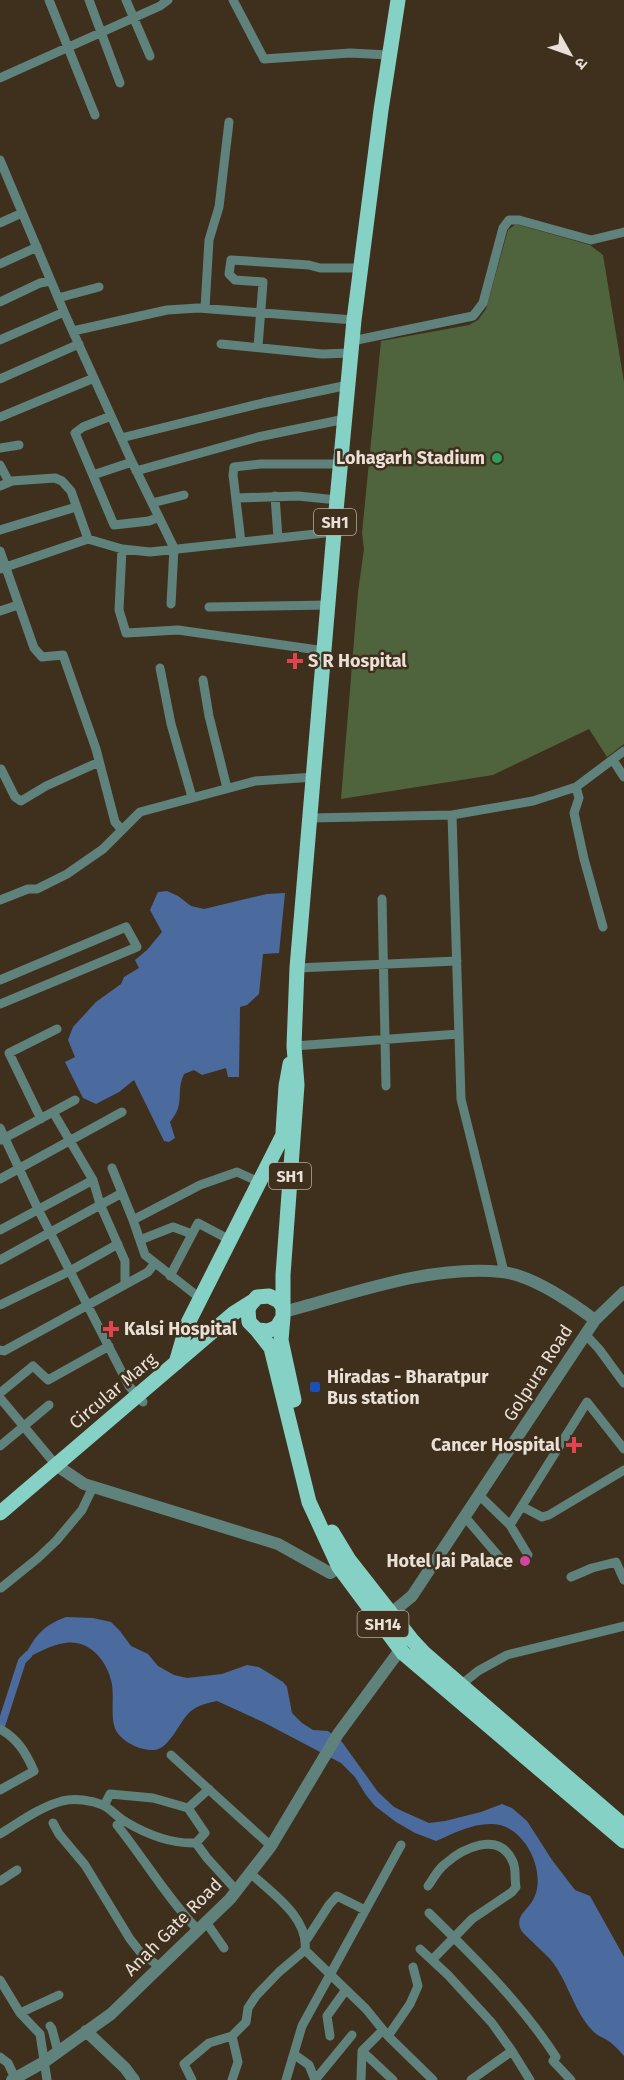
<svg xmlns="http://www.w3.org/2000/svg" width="624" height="2080" font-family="'Fira Sans','Noto Sans Devanagari',sans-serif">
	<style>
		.green { fill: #4f633c }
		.water { fill: #4b6b9f }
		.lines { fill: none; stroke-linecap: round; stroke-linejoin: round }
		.canal { stroke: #4b6b9f; stroke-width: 8 }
		.minor { stroke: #5f827c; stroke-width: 9 }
		.tertiary { stroke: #5f827c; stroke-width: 12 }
		.primary { stroke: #86d1c5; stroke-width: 15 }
		.leisure-dot { fill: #2e9e5b; stroke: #3f301e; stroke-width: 2 }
		.health-dot { fill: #e0444e; stroke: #3f301e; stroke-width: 2 }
		.transit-dot { fill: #1a4fb4; stroke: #3f301e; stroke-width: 2 }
		.hotel-dot { fill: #d1479c; stroke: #3f301e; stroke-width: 2 }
		.labels { text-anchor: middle; stroke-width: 5; stroke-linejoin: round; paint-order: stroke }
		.shield { fill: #3f301e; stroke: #b7ab9f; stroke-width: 1.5 }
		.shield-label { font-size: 16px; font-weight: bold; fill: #eae0d6 }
		.poi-label { font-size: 18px; font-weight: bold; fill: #eae0d6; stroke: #3f301e; text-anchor: end }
		.street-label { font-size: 18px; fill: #eae0d6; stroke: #3f301e }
	</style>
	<rect width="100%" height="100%" fill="#3f301e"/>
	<path class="green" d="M516,224l74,21 13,10 21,127v362l-17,13 -18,-28 -96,46 -152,24 17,-207 6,-43 -2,-16 19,-192 88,-16 9,-5 8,-11 22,-79z"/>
	<path class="water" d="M167,891l11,5 13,10 13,3 63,-15 18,-1 -6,60 -16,1 -4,40 -12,11 -7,2 -1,70h-11l-2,-9 -24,7 -8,-5 -10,4c-9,20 2,29 -14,48l5,16 -6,4 -5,-1 -30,-61 -15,12 -23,12 -13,-6 -18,-36 10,-5 -7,-17 5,-13 23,-25 25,-18 3,-7 15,-9 -4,-8 12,-10 15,-18 -12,-22 8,-18z
		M66,1617l27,1 18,4 9,9 11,15 17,8 10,12 16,9 13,3 35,-4 25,-9 12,2 24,15 4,5 5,26 10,10 11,7 15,1 14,11 36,50 16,15 8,4 27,12 16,-2 36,-9 21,-8 10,4 15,13 25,39 23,30 15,6 34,61v99c-5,-6 -11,-12 -17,-16 -5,-3 -11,-5 -15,-10 -19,-20 -24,-50 -42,-71 -6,-7 -26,-24 -29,-29 -7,-15 8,-20 13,-32 13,-27 -10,-73 -41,-74 -20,-1 -39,9 -57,17l-21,-8 -19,-11 -21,-16 -9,-11 -11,-18 -14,-14 -78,-41 -46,-21c-9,2 -19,4 -26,10 -12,10 -21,38 -37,39 -14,1 -37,-10 -40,-25 -3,-13 0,-28 -2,-41 -4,-22 -22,-45 -47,-41 -15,2 -30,11 -43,18 12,-23 19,-35 44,-44z"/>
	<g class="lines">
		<path class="canal" d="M0,1729l22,-68 6,-6"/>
		<path class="minor" d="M49,0l46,115
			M89,0l31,83
			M126,0l24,56
			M233,0l31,59 86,-6 39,2
			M0,78l160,-72 8,-6
			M0,160l64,152 68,150 42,86 -3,56
			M0,223l22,-10
			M0,264l37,-17
			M58,298l41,-11
			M0,302l40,-19 11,-2
			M205,308l4,-68 10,-33 10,-85
			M73,331l94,-21 31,-2 156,12
			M0,340l64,-28
			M352,341l121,-25 10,-13 20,-75 6,-8h10l72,20 33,-8
			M221,344l101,10 29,-1
			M258,347l5,-65 -28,-2 -6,-6 2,-14 78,5 11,3h40
			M0,379l79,-35
			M111,416l-28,11 -8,6 39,92 35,-4 10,-4
			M0,417l94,-39
			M121,438l142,-35 85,-18
			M0,448l19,-3
			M0,465l9,17
			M136,471l122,-34 87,-18
			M93,475l39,-13
			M0,486l12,-5 43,-3 7,3 9,10 17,48
			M275,496l3,42
			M237,498l61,-2 39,4
			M152,503l32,-8
			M0,530l76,-23
			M241,542l-8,-67 1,-8 26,-3h81
			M122,549l-3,61 7,23 52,-3 147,21
			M0,551l34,97 8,9 21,-2 33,94 19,73 7,8
			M0,569l88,-30 34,10 28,3 184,-20
			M209,607l120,-2
			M0,611l18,-6
			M160,668l11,56 21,73
			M203,680l6,36 18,72
			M613,760l11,17
			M1,769l14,28 6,4 25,-15 53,-24
			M576,787l3,11 -5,15 10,46 19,68
			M452,815l9,284 43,173
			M311,818l141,-3 81,-14 43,-14 48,-36
			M382,899l4,187
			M0,900l28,-11h9l30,-15 36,-25 37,-37 115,-31 60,-4
			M297,968l160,-7
			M0,980l126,-53 11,20 -137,57
			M294,1046l165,-12
			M53,1112l40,68 7,24 25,57v22
			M41,1119l-32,-66 48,-24
			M0,1128l38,81 91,177 14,16
			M1,1140l74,-40
			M112,1168l21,52 12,35 56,44
			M0,1179l122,-67
			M133,1220l67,-35 37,-13 22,10
			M0,1230l93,-50
			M140,1240l33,-13 19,7
			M0,1260l122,-67
			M170,1276l28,-53 32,17
			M0,1305l70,-34 48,-27
			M585,1334l14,15 25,34
			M0,1350l4,1 144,-79 7,-9
			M0,1393l33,-27 15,14 61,-34
			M0,1398l56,67
			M0,1446l49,-41
			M479,1495l31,30 77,-123 37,47
			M523,1507l19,10 7,-2 75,-45
			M465,1517l41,48
			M510,1525l18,30
			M571,1577l21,-9 24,-6 8,18
			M1,1588l37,-30 18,-17 26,-31 11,-23
			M457,1688l21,-17 29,-16 117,-29
			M171,1755l100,91
			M0,1790l34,-19c-8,-18 -16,-32 -34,-42
			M104,1806l6,-12 43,4 35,10 21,-19
			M123,1821l-6,4c28,35 50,73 81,105
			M53,1823l6,11 26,31 45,74 11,14 19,14
			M0,1834c20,-12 40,-27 62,-33 13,-3 29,-1 41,4 8,4 15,13 23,17 22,13 45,22 70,21l9,-10 -17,-25
			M196,1843l11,15 30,33
			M250,1873c22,20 59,45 55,77l61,59 22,27 45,44
			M0,1881l17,-11
			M428,1886c5,-7 10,-17 17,-22 18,-16 53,-33 67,-4 5,8 2,18 4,27l-4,5 -40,27 -40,41
			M429,1913c46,45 92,90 127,144l-3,4 18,19
			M206,1922l18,26
			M307,1939l22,-34 8,-9 28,14
			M420,1949l28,26 44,48 20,28 18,29
			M0,1980l20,33 20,21 7,46
			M20,2013l39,-18
			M50,2026l2,3 6,23
			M232,2036l6,26 -6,18
			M330,2036l-3,-20 18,-25
			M388,2036l22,-32 8,-18 -5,-19
			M362,2051l31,29
			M295,2055l14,10 6,15
			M0,2057l8,6 7,15
			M192,2080l-8,-16 25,-21 23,-7 14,-14 2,-14 8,-12 23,-24 26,-22
			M286,2080l16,-54 99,-181
			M315,2080l37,-45
			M361,2080l1,-29 21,-21
			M471,2080l41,-29"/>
		<path class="tertiary" d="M283,1312c69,-18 148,-48 219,-40 30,3 69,30 93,48
			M56,1465l28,19 194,60 52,29 15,-9
			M384,1619l28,-23 183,-276 29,-28
			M86,2031l39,37 9,12
			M12,2080l32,-18 67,-48 119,-115 41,-53 67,-112 62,-84"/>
		<path class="primary" d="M283,1132l3,-46 4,-22
			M282,1306l-3,-5 -10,-5 -12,1 -7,8 -2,5 1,12 8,8 11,1 9,-4 6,-10v-42l14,-190 -3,-39 3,-78 37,-436 20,-212 27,-210 17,-110
			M283,1317l-2,23 13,60
			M257,1330l14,18 38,154 30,65 64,86 221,188
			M176,1363l11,-38 96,-190
			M0,1513l234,-200 19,-12
			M332,1532l17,28 62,79 14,15 199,172"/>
	</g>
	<circle class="leisure-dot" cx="497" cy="458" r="6"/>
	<g class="health-dot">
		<path d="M292 652h6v6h6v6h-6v6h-6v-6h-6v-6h6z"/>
		<path d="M108 1320h6v6h6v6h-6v6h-6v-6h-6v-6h6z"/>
		<path d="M571 1436h6v6h6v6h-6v6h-6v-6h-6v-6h6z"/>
	</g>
	<rect class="transit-dot" x="309" y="1381" width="12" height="12" rx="3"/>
	<circle class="hotel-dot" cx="525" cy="1561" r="6"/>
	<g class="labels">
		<g class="shield">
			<rect x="314" y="509" width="42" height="26" rx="4.5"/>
			<rect x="269" y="1163" width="42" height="26" rx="4.5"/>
			<rect x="357.5" y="1611" width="51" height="26" rx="4.5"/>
		</g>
		<g class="shield-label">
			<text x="335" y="528">SH1</text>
			<text x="290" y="1182">SH1</text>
			<text x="383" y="1630">SH14</text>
		</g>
		<g class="poi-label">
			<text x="485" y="464">Lohagarh Stadium</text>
			<text x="308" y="667" text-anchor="start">S R Hospital</text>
			<text x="124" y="1335" text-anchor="start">Kalsi Hospital</text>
			<text x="327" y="1383" text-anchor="start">Hiradas - Bharatpur<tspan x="327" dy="21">Bus station</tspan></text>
			<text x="560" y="1451">Cancer Hospital</text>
			<text x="513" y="1567">Hotel Jai Palace</text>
		</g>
		<g class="street-label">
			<text transform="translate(538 1373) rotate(-57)" y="6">Golpura Road</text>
			<text transform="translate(113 1391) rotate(-40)" y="6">Circular Marg</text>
			<text transform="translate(173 1927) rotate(-45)" y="6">Anah Gate Road</text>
		</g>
	</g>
	<g transform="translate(570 54) rotate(130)" stroke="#3f301e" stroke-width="4.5" paint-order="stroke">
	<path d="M0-4.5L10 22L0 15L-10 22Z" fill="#eae0d6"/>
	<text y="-9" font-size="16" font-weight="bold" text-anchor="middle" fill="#eae0d6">उ</text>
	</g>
</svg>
